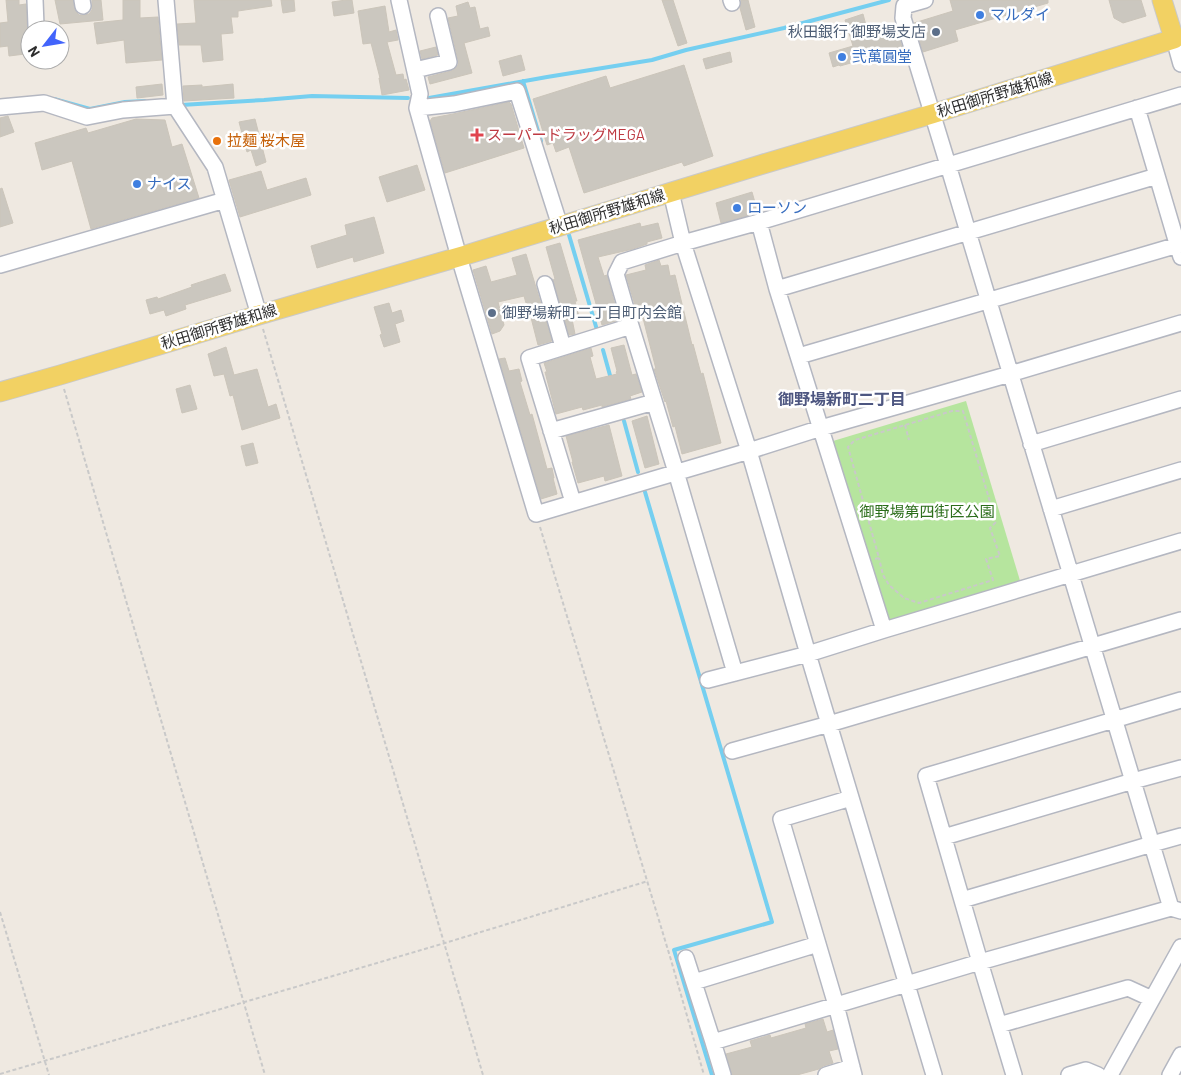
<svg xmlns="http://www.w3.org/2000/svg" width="1181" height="1075" font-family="Barlow,'Noto Sans JP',sans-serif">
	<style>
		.green { fill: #b6e59e }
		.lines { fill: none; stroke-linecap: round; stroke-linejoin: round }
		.stream { stroke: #75cff0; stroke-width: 4 }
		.building { fill: #cbc7bf; stroke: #cbc5ba }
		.minor-casing { stroke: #b4b7c1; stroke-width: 18 }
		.major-casing { stroke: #c9c9c9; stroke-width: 21 }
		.path { stroke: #c9c9c9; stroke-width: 2; stroke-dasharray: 4 2.5; stroke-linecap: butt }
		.minor { stroke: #fff; stroke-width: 15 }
		.major { stroke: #f2d163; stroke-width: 19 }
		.shop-dot { fill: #3f7fe0; stroke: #fff; stroke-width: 2 }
		.service-dot { fill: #5c6f8a; stroke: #fff; stroke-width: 2 }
		.health-dot { fill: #e0444e; stroke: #fff; stroke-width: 2 }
		.food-dot { fill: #e8710a; stroke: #fff; stroke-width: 2 }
		.labels { text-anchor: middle; stroke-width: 5; stroke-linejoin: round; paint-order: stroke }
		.shop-label { font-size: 15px; fill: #366cbe; stroke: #fff; text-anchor: start }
		.service-label { font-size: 15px; fill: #4e5e75; stroke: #fff; text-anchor: end }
		.street-label { font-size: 15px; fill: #2e2e2e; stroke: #fff }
		.health-label { font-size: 15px; fill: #be3a42; stroke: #fff; text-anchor: start }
		.food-label { font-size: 15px; fill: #c56008; stroke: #fff; text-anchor: start }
		.park-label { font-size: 15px; fill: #2c6e1b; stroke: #fff }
		.neighbourhood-label { font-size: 16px; font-weight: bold; fill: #4d5680; stroke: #fff }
	</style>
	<rect width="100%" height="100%" fill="#efe9e1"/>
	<path class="green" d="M966,401l55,183 -133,39 -55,-182z"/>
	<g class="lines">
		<path class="stream" d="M523,81l18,60
			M429,98l118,-21 105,-17 34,-10 98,-22 105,-28
			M54,99l36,10 35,-7 20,-1
			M181,105l83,-5 48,-4 96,2
			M569,235l28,95
			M603,350l8,29
			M624,421l14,51
			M645,492l127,430 -98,28 38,125"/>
	</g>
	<path class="building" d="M6,0h13v5l7,-1 2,33h-4l1,17 -16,2 -1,-10 -8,1v-24l8,-1z
		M55,0h18l3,12 3,3h5l5,-1 3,-4v-10h9l2,20 -43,4z
		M123,0h17v18l18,-1 4,43 -36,3 -2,-23 -27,4 -3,-21 29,-3z
		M194,0h77l1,6 -34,5v6h-7l2,16 -12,1 2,26 -20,2 -2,-17h-22l-2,-21 19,-1z
		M281,0h13l1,11 -12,2z
		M346,0h6l2,13 -20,3 -2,-14z
		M662,0h11l14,43 -9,3z
		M741,0h7l7,27 -9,3 -6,-22 1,-4z
		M950,0h98v3l-93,27 3,11 -35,11 -9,-29 39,-12z
		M1109,0h32l5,16 -23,7 -9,-5z
		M468,2l2,6 5,-1 5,22 8,-2 2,9 -26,7 8,30 -42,11 -2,-7 23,-6 4,-2 3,-4v-5l-10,-42 10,-2 -2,-10z
		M385,6l4,26 7,-2 2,10 -11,2 9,33 7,-1 1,6 2,-1 3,11 -27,5 -3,-17h1l-9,-35 -8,1 -5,-33z
		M863,14l5,19 27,-8 11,34 -8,2 -2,-5 -12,3 -1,-5 -43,12 -1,-1 -6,2 -4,-14 24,-7 -8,-26z
		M436,47l2,8 -16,4 -2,-8z
		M730,52l2,10 -26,7 -3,-10z
		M521,55l4,15 -22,6 -4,-15z
		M684,65l29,91 -29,10 -2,-4 -98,31 -15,-46 -13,5 -3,-9 -6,2 -14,-46 73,-23 4,12z
		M162,84l1,11 -26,3 -1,-11z
		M233,84l1,14 -50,3 -1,-15 19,-1v2z
		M509,102l2,2 13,44 -79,25 -15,-52 2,-3 21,-4z
		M8,116l6,16 -14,5v-19z
		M136,119l29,1 7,27 10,-3 17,54 -108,31 -19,-68 -30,9 -7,-27 51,-15 2,5z
		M255,119l11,43 -10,4 -5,-16 -4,2 -8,-30z
		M417,165l8,25 -38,12 -8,-25z
		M261,171l6,19 39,-12 5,17 -71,22 -11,-37z
		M2,188l11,35 -13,4v-38z
		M752,192l6,21 -37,10 -5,-20z
		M374,217l10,36 -30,9 -1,-5 -36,11 -6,-22 36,-11 -2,-10z
		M640,223l1,4 17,-4 4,15 -15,4v2l-14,5 -35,8 6,19 3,-1 12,45 -17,5 -24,-85z
		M560,243l17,58h-2l4,16 -7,2 3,15 -6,1 -16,-55 2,-1 -9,-32z
		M526,254l26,87 -14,4 -11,-43 -1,1 -2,-7 -26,6 6,23 -4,6 -8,3 -19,-64 13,-4 5,16 26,-7 -5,-17z
		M659,260l2,6 7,-1 2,11 5,-1 17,70 1,-1 8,30 2,-1 18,70 -39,11 -7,-28 -2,1 -7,-26 -1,1 -11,-33h2l-13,-51 -2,1 -4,-14h-2l-9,-30 20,-5 -1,-5z
		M225,274l6,17 -46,14 1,4 -20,7 -2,-6 -14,4 -4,-14 11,-3 1,2 34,-12 -1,-2z
		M389,303l3,10 9,-3 3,11 -9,3 5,18 -16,5 -4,-12 2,-1 -8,-27z
		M624,345l8,30 4,-1 6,18 -12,4 1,3 -29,8v-2l-19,5 -1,-3 -26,7 -11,-42h2l-3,-9 47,-15 2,8 -3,1 6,22 21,-5 -1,-2 1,-1 -6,-23z
		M226,347l8,28 23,-6 11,38 8,-3 4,14 -38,12 -9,-35 -3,1 -6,-22 -10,2 -6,-22z
		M505,358l4,13 10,-2 3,12 -2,1 10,33 2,-1 15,55 5,-1 2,10h-1l4,16 -16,5 -42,-140z
		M190,385l7,24 -15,4 -6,-24z
		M647,416l12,48 -14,4 -13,-47z
		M609,425l13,51 -17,5 -1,-5 -26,7 -6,-21h1l-7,-26z
		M253,443l5,20 -12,3 -5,-20z
		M823,1019l4,13 6,-2 5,19 -9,2 4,12 -10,3 -4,3 -22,6h-65l-6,-21 26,-7 -2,-6 20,-6 1,3 35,-10 -1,-4z"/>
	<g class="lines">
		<g class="minor-casing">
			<path id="minor" d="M35,0l1,26
				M82,0l1,6
				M166,0l9,106 40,61 44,148
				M399,0l21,94 -3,14 42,149 77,257 213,-63 72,-23 189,-54 171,-51
				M731,0l1,3
				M925,0l-21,6 -1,12 45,147 20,67 203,676
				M1181,37l-7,2 7,25
				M415,70l34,-8 -11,-46
				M0,107l44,-4 43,14 36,-7 52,-4
				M417,108l37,-4 63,-13 43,135
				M1137,108l44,149
				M671,192l12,51 66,208 59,203 126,421
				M759,222l18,67 107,341
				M0,265l225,-65
				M545,284l18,63
				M777,289l380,-113
				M631,326l45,146 59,201
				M799,356l379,-111
				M551,431l103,-29
				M1031,444l150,-45
				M573,502l-44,-144 102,-32 -15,-52 6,-12 61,-19 76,-21 422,-127
				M1051,509l130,-39
				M708,680l100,-26 76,-24 297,-89
				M732,751l97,-27 352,-104
				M851,798l-70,21 55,186 18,70
				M944,837l189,-56 48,-13
				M962,900l190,-56 29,-8
				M686,958l27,84
				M694,982l124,-38
				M999,1025l129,-37 24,11
				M723,1075l-10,-33 267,-80 191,-54 10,3
				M826,1075l26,-8
				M1014,1075l-34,-113 -54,-186 255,-76
				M1069,1075l17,-5 12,5
				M1110,1075l71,-128
				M1170,1075l11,-20"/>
		</g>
		<g class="major-casing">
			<path id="major" d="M0,392l60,-17 199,-60 210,-61 291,-89 172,-51 242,-75 -12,-39"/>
		</g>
		<path class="path" d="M263,329l220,746
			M64,389l201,686
			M905,425l4,15
			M540,527l131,433 33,115
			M875,559l4,-1 -31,-111 7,-7 97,-29h11l33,111 -6,6 10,28 -14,3 7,21 -74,23 -15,-5 -15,-13 -6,-10 -4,-17
			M0,912l49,163
			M0,1074l445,-131 203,-62"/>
		<use href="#minor" class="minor"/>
		<use href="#major" class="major"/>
	</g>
	<g class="shop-dot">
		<circle cx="980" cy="15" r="5"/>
		<circle cx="842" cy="57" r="5"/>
		<circle cx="137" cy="184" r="5"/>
		<circle cx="737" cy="208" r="5"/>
	</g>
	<g class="service-dot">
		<circle cx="936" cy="32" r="5"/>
		<circle cx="492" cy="313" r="5"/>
	</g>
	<path class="health-dot" d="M474.5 127.5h5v5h5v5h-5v5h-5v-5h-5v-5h5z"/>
	<circle class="food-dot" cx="217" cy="141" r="5"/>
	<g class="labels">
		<g class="shop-label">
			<text x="990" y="20">マルダイ</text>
			<text x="852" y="62">弐萬圓堂</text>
			<text x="147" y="189">ナイス</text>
			<text x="747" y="213">ローソン</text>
		</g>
		<g class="service-label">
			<text x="926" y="37">秋田銀行 御野場支店</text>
			<text x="502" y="318" text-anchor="start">御野場新町二丁目町内会館</text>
		</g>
		<g class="street-label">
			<text transform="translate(995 95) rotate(-17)" y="5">秋田御所野雄和線</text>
			<text transform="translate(607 212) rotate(-17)" y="5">秋田御所野雄和線</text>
			<text transform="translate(219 327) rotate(-17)" y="5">秋田御所野雄和線</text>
		</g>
		<g class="health-label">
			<text x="487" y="140">スーパードラッグMEGA</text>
		</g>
		<g class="food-label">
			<text x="227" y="146">拉麺 桜木屋</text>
		</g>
		<g class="park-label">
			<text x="927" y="517">御野場第四街区公園</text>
		</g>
		<g class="neighbourhood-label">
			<text x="842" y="405">御野場新町二丁目</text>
		</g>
	</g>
	<g transform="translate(45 45) rotate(239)"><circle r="24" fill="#ffffff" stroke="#ababab"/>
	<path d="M0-4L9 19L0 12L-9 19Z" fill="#4264fb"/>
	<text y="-8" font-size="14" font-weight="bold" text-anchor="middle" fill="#2e2e2e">N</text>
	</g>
</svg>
